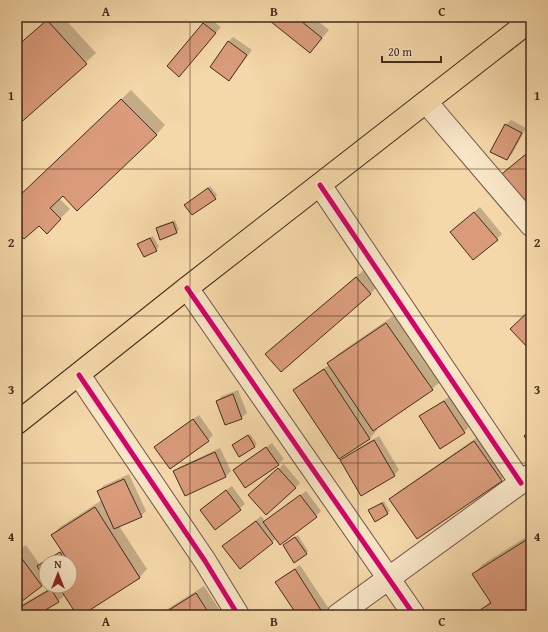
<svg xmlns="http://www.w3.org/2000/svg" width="548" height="632" font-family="'Gentium Book Plus',serif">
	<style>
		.shadow { fill: #0003 }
		.building { fill: #d99b7a; stroke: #432b1f }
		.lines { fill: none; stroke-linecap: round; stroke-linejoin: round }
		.minor-casing { stroke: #705642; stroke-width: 24 }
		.major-casing { stroke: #432b1f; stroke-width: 24 }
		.minor { stroke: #f8e6c7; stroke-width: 22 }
		.major { stroke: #f5d8a9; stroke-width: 22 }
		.cycleway-casing { stroke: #f8e6c7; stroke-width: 8 }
		.cycleway { stroke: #d6006c; stroke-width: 5 }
		.grid { fill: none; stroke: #432b1f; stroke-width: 1; stroke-opacity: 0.55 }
		.neatline { fill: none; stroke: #432b1f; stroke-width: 1.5 }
		.grid-label { font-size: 13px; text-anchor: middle; font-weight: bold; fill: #432b1f }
	</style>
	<rect width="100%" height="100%" fill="#f5d8a9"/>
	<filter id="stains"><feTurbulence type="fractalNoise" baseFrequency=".005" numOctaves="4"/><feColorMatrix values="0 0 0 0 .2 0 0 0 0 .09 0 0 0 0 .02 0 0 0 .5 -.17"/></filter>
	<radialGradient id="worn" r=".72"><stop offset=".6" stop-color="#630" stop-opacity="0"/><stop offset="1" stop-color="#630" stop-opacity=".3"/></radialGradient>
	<path class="shadow" d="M50,17h13l33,36 -79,72v-78z
		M267,17h46l16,13 -19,21z
		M209,18l12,9 -37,43 -16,-4z
		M233,37l19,13 -18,24 -5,5 -1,-37z
		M131,90l34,35 -9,10 -93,60 -4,3 11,11 -23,23 -8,-8 -22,6v-31z
		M511,120l15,8 -14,26 -5,5 -1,-34z
		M531,149v66l-31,-38z
		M210,186l7,9 -2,3 -27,5z
		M480,207l22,27 -5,5 -41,-12z
		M175,220l4,10 -3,2 -19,-4 2,-2z
		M153,236l6,11 -3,3 -15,-8z
		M364,270l14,16 -8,8 -96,52z
		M396,314l46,66 -10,9 -56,39 1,2 -7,8 -31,20 -45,-68 8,-7 27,-18 -1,-1 10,-10z
		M238,390l9,23 -6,5 -24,-17 5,-5z
		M450,396l19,31 -5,5 -43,-15 5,-5z
		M199,415l14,20 -5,5 -53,7 5,-5z
		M250,434l7,10 -3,2 -19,-3z
		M482,434l27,39 -8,7 -111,19 8,-7z
		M379,436l20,34 -5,5 -53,-15 7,-6z
		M272,443l12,16 -6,5 -44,7 5,-5z
		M220,448l11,23 -5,5 -41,19 -11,-23 5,-5z
		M284,464l16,19 -5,5 -41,2z
		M129,474l17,37 -5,5 -22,10 28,43 -7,8 -62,38 -19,-29h11v-10l7,-4 -5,-7 -2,2v-5h-24v19l-29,22v-52l9,-6 14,20 22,-15 -10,-15 8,-8 42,-27 -4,-8 5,-6z
		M232,486l13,18 -30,24 -9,-23z
		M306,491l15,20 -5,5 -39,22 -37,29 -16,-21 37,-30 4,5z
		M384,501l6,10 -3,2 -15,-5z
		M531,534v81h-47l-3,-5 9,-9 -17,-27 10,-10z
		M298,535l10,16 -2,3 -22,-9z
		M300,565l31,47 -4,3h-29l-22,-33 6,-5z
		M54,586h3l7,10 -6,5 -23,14h-18v-8z
		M204,586l19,29h-64l2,-2z"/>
	<path class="building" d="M265,17h31l26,21 -12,15z
		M47,20l40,44 -70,62v-80z
		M203,23l13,10 -37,44 -12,-11z
		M228,41l19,14 -18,26 -19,-14z
		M121,99l36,36 -80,76 -14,-15 -13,12 11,11 -14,15 -8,-8 -15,13 -7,-7v-34z
		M505,124l17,9 -15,27 -17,-8z
		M531,150v67l-33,-40z
		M208,188l8,11 -24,16 -8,-10z
		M474,212l24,28 -25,20 -23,-28z
		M173,222l4,11 -17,7 -4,-12z
		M150,238l7,13 -13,6 -7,-13z
		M356,277l15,17 -90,78 -16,-18z
		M531,309v42l-21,-22z
		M386,323l47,67 -60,41 -46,-68z
		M324,369l46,70 -31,20 -46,-69z
		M233,394l9,25 -17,6 -9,-24z
		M444,401l21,32 -25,16 -21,-33z
		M193,419l16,22 -39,28 -16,-22z
		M531,430v16l-7,-10z
		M248,435l7,12 -16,10 -7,-12z
		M374,440l21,36 -34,20 -21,-36z
		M474,441l28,40 -85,58 -28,-40z
		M266,447l13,18 -34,23 -12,-18z
		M215,452l11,25 -41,19 -12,-25z
		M278,468l18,20 -30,27 -18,-20z
		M124,479l18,38 -28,12 -17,-38z
		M226,490l15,20 -26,20 -15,-20z
		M300,495l17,22 -37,28 -17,-23z
		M382,503l6,11 -13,8 -7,-12z
		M95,507l45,71 -58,37h-5l-19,-29h12v-8l7,-4 -26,-39z
		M256,521l17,22 -33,26 -18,-23z
		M295,537l12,17 -13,9 -11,-18z
		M531,537v78h-48l-3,-5 11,-7 -19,-29z
		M17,552l25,34 -25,19z
		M60,552l6,10h-20v19l-9,-15z
		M295,569l29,46h-27l-22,-33z
		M51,589l8,13 -22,13h-20v-6z
		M196,593l14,22h-49z"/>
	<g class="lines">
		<g class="minor-casing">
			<path id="minor" d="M426,102l105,123
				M320,185l201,298
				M187,288l227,327
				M79,375l126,186 33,54
				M338,615l193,-140"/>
		</g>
		<g class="major-casing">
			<path id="major" d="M17,423l170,-135 344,-268"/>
		</g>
		<use href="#minor" class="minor"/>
		<use href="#major" class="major"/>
		<g class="cycleway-casing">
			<path id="cycleway" d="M320,185l201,298
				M187,288l227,327
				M79,375l126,186 33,54"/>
		</g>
		<use href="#cycleway" class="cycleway"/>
	</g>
	<path class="grid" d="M190,17v598M358,17v598M17,169h514M17,316h514M17,463h514"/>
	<rect width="548" height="632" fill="none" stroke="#f5d8a9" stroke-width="44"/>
	<g transform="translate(58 574)"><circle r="19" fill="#f8e6c7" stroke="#b09b84"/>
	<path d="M0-3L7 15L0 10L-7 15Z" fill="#8f2418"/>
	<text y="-6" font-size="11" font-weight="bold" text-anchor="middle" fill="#432b1f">N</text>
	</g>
	<path d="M382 56v6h59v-6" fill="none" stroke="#432b1f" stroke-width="2"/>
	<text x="388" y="56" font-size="12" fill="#432b1f" stroke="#f8e6c7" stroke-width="3" paint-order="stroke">20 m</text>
	<rect x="22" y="22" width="504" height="588" class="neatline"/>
	<g class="grid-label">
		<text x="106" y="16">A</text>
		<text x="274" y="16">B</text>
		<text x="442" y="16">C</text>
		<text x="11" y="100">1</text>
		<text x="537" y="100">1</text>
		<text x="11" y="247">2</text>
		<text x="537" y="247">2</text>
		<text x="11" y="394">3</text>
		<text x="537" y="394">3</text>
		<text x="11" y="541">4</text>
		<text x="537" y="541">4</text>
		<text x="106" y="626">A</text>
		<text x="274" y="626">B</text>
		<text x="442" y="626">C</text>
	</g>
	<rect width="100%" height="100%" filter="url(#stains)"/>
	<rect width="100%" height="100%" fill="url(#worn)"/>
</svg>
